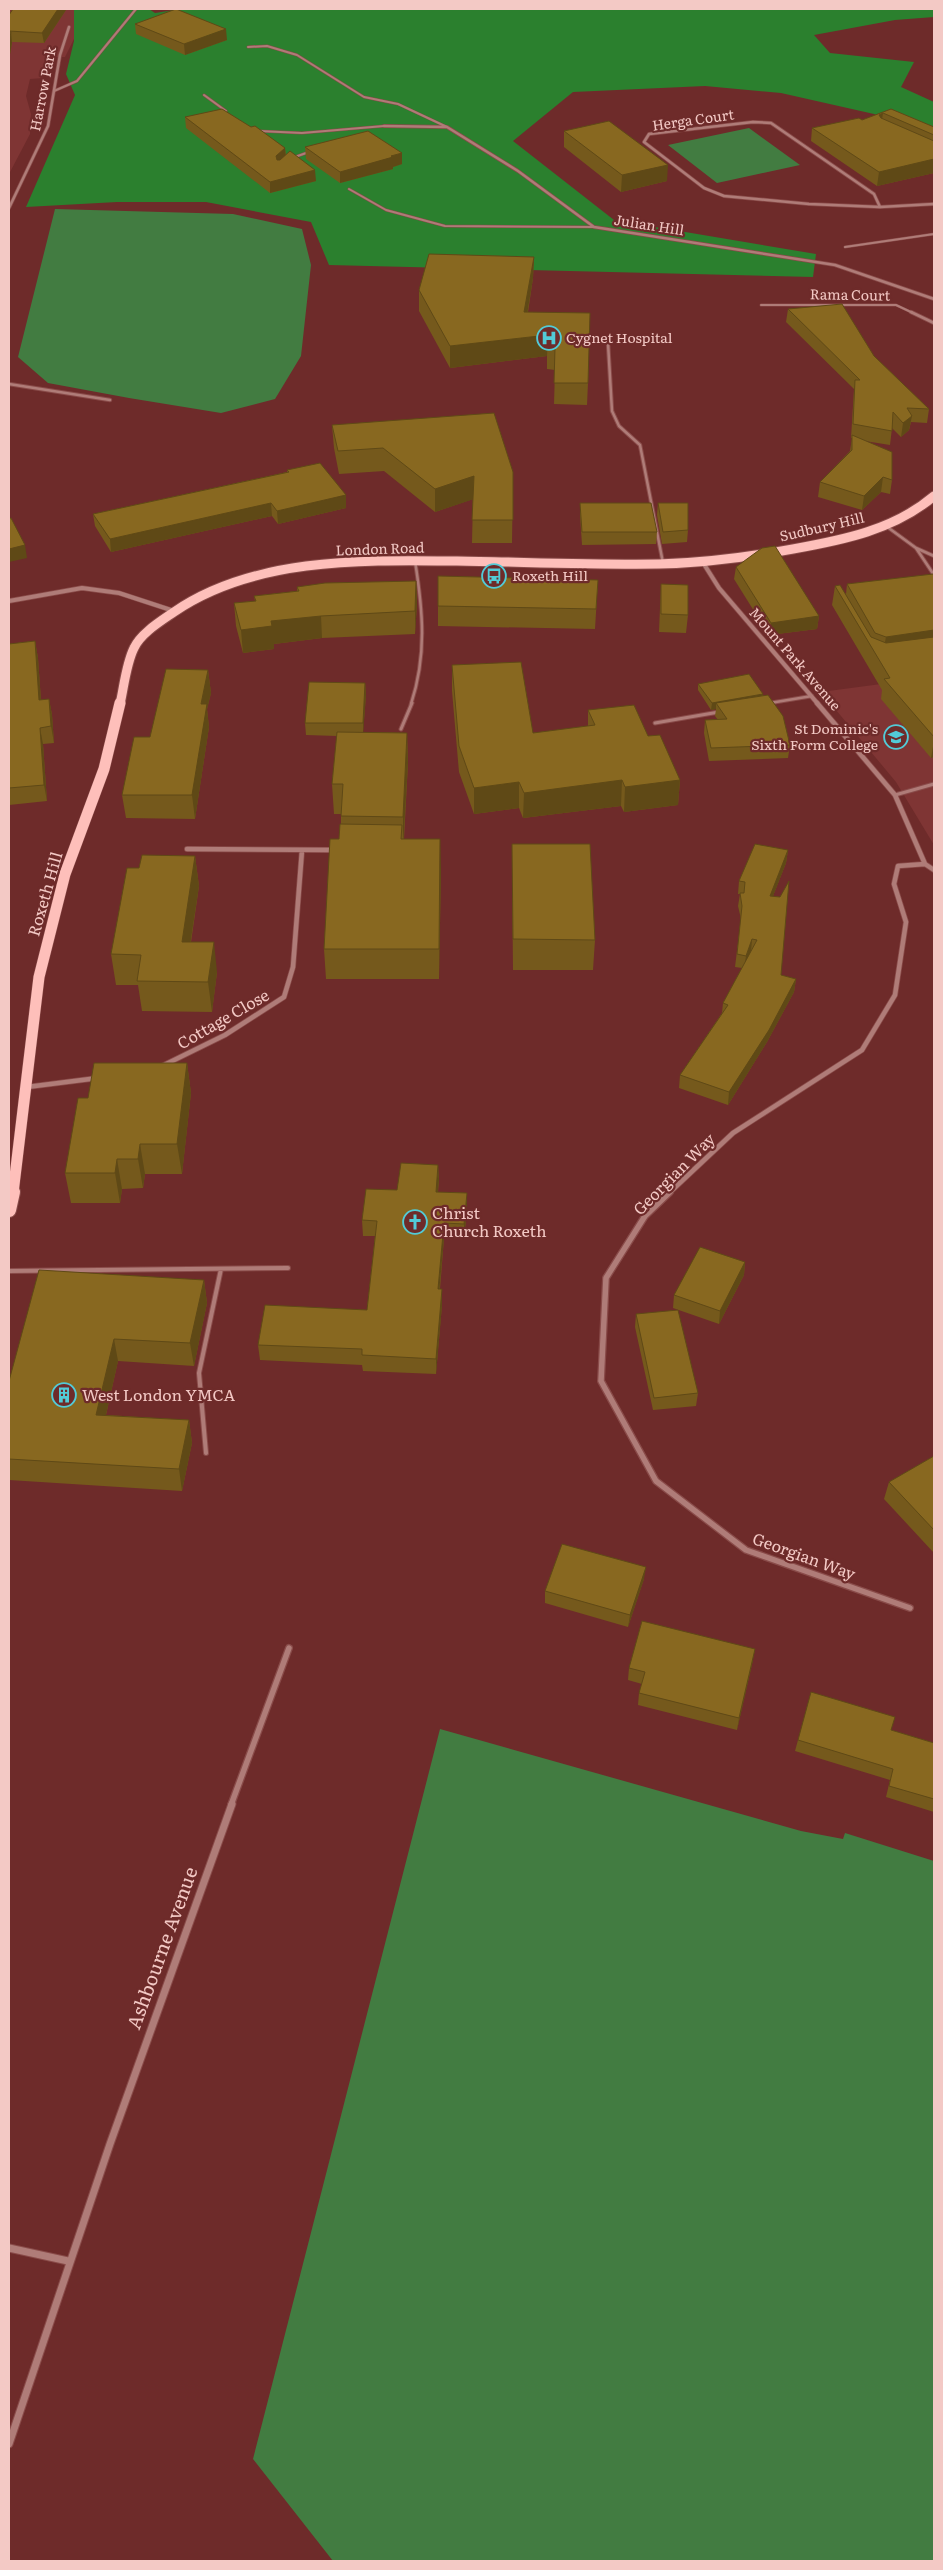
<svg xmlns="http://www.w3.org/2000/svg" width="943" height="2570" font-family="Literata,serif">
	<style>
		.built { fill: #7f3534 }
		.green { fill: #427c41 }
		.forest { fill: #2b802e }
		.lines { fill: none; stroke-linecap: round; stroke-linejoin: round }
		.service-far3-casing { stroke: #894b49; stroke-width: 3 }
		.service-far2-casing { stroke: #894b49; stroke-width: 4.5 }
		.service-far1-casing { stroke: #894b49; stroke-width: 5 }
		.service-casing { stroke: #894b49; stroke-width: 6 }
		.minor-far4-casing { stroke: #894b49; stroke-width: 4 }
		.minor-far3-casing { stroke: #894b49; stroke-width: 5.5 }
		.minor-far2-casing { stroke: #894b49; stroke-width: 6 }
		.minor-far1-casing { stroke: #894b49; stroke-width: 8 }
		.minor-casing { stroke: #894b49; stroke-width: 9 }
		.primary-far2-casing { stroke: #894b49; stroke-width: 11 }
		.primary-far1-casing { stroke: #894b49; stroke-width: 12 }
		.primary-casing { stroke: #894b49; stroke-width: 16 }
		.service-far3 { stroke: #af7c78; stroke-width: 2 }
		.service-far2 { stroke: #af7c78; stroke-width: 2.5 }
		.service-far1 { stroke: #af7c78; stroke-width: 3 }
		.service { stroke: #af7c78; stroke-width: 4 }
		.minor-far4 { stroke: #af7c78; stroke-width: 2.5 }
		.minor-far3 { stroke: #af7c78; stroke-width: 4 }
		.minor-far2 { stroke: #af7c78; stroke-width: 4.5 }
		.minor-far1 { stroke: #af7c78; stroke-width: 5.5 }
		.minor { stroke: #af7c78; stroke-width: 7 }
		.primary-far2 { stroke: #febfba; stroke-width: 9 }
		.primary-far1 { stroke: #febfba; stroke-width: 11 }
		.primary { stroke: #febfba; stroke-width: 14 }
		.wall { fill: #75591c }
		.shaded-wall { fill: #5f4916 }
		.building { fill: #886820; stroke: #5f4916 }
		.labels { text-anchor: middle; stroke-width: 4.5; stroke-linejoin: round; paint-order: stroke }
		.far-street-label { font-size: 14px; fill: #f3c9c5; stroke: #6e2b2a }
		.far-poi-label { font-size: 14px; fill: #f3c9c5; stroke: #6e2b2a; text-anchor: start }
		.street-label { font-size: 16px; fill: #f3c9c5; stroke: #6e2b2a }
		.poi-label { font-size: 16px; fill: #f3c9c5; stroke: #6e2b2a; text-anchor: start }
		.near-street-label { font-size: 19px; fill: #f3c9c5; stroke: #6e2b2a }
	</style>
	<rect width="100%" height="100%" fill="#6e2b2a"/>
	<path class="built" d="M9,9h84l-5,2 -23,46h-17l-5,21 -13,1 -4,17 5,18 -1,20 -21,40z
		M934,677v168l-38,-63 -75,-90z"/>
	<path class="green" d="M749,128l51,37 -83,18 -49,-38z
		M55,209l178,5 69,15 9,36 -10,91 -26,43 -54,14 -92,-15 -81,-15 -30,-26z
		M440,1729l361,102 42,8 2,-6 89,28v700h-601l-80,-102z"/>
	<path class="forest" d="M74,9h75l6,4 26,-4h753v8l-39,3 -81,15 16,18 84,9 -13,25 33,15v37l-60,-25 -93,-21 -76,-7 -132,6 -60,49 101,79 202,34 -3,23 -484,-12 -18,-43 -105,-20h-89l-91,5 49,-112 -9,-21 8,-33z"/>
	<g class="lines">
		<g class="service-far3-casing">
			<path id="service-far3" d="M248,47l19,-1 30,9 67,42 34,7 49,23
				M54,91l23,-10 59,-72
				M204,95l22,16
				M259,131l43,2 82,-7
				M292,158l17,-6
				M349,189l37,21 59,16 149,1
				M845,247l89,-13
				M761,305h135l17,8"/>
		</g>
		<g class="service-far2-casing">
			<path id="service-far2" d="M911,312l23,11
				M608,343l4,68 7,15 21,19 23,118
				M9,384l101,16
				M886,526l30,22 18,27
				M916,548l18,8
				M770,703l42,-7
				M411,704c16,-49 12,-93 4,-143"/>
		</g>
		<g class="service-far1-casing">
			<path id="service-far1" d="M655,723l64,-11
				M401,729l11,-26
				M895,795l39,-11"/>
		</g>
		<g class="service-casing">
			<path id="service" d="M9,1271l279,-3
				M206,1453l-7,-80 22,-104"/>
		</g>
		<g class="minor-far4-casing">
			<path id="minor-far4" d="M753,122l18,1 103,71 6,13 -71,-3 -85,-8 -20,-8 -60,-46 5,-8z
				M384,126l63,1 71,44 76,56 241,38 99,34
				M880,207l54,-3
				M9,208l39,-82 12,-71 9,-28"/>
		</g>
		<g class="minor-far3-casing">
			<path id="minor-far3" d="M702,561l17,27 99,116
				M9,601l73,-13 37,5 55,18"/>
		</g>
		<g class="minor-far2-casing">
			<path id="minor-far2" d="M817,703l78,92 30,69 9,6
				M187,849l147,1
				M162,1066l63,-31 59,-38 9,-30 9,-117
				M27,1087l71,-9
				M669,1193l64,-60 129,-83 33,-55 11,-73 -12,-38 4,-18 27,-2"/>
		</g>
		<g class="minor-far1-casing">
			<path id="minor-far1" d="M670,1192l-25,24 -39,62 -5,103 55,100 90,69 164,58
				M231,1805l58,-157"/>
		</g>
		<g class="minor-casing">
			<path id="minor" d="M9,2248l59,13
				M9,2444l101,-300 122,-340"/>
		</g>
		<g class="primary-far2-casing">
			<path id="primary-far2" d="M120,704c4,-17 6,-40 14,-56 7,-15 27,-27 40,-36 80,-55 190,-52 283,-51 67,1 135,4 202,3 45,-1 90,-7 134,-15 50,-9 101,-19 141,-53"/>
		</g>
		<g class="primary-far1-casing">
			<path id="primary-far1" d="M13,1193l26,-216 26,-103 39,-105 16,-66"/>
		</g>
		<g class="primary-casing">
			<path id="primary" d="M9,1210l4,-18"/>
		</g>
		<use href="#service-far3" class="service-far3"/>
		<use href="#service-far2" class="service-far2"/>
		<use href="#service-far1" class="service-far1"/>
		<use href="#service" class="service"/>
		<use href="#minor-far4" class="minor-far4"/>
		<use href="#minor-far3" class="minor-far3"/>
		<use href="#minor-far2" class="minor-far2"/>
		<use href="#minor-far1" class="minor-far1"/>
		<use href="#minor" class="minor"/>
		<use href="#primary-far2" class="primary-far2"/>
		<use href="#primary-far1" class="primary-far1"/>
		<use href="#primary" class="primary"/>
	</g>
	<path class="wall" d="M66,10l-22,33 -32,-1 -3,18v-45z
		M135,24l92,16 -42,15 -49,-21z
		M891,109l43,18v46l-57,13 -66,-45 1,-13 50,-8z
		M185,117l66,10 34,21 1,7 30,26 -46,12 -84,-65z
		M564,131l103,50 -46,11 -57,-45z
		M305,147l97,6v11l-9,3v2l-53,14 -34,-24z
		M534,257l-1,21 -5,34 60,71 -1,22 -33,-1 1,-34 -8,-1v-13l-97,12 -31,-57v-21z
		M788,309l86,47 55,53 -2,14 -16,-1 -2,8 -8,7 -9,-9 -2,17 -25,-4 27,39 -2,14 -9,-2 -19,18 -44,-13 2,-15 30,-31 2,-13h-1l3,-49 -68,-67z
		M332,425l181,47 -1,71h-40l1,-44 -38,13 -51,-41 -45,3 -5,-26z
		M287,470l59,38 -68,16 -6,-8 -161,36 -16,-26 -2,-12 194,-42z
		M580,503l77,29 -1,12 -74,1 -2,-30z
		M658,503l30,27 -1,12 -25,2 -5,-29z
		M736,567l83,49 -2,13 -48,6 -35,-56z
		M934,575v182l-3,1 -50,-59 1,-9 -50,-85 3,-19 11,8 1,-10z
		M598,580l-3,49 -157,-3v-20z
		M416,581l1,22 -2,31 -93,4 -48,6v5l-31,4 -7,-27 -2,-23 21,-2 -1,-5 43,-5v-4z
		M661,584l27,31 -2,18 -27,-1z
		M35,641l3,17 3,42 8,-1 3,16 2,28 -11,1 4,57 -38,4v-161z
		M452,665l81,68 55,-7v-16l60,26 32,44 -2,25 -54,7 -3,-6 -98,12 -4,-10 -45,6 -15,-42 -7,-81z
		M208,670l3,23 -4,16 2,18 -14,92 -69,-1 -4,-23 28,-58z
		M365,683l1,12 -3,37 44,1 1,30 -4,76 37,30 -2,110h-113l-2,-30 17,-125v-10h-7l-2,-30 5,-48 -31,-1 -1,-12z
		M698,684l65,11 27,50 -2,13 -79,3 -5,-28 1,-13h13l-3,-4 1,-7 -5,1 -13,-20z
		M512,844l83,96 -2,30h-80l-1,-96z
		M788,850l-2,13 -13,33 8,79 15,4 -2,13 -27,50 -39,63 -49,-17 1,-13 42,-62 1,-10 19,-35 -7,-1 6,-48 -3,-13 2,-12h-2l1,-13z
		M195,856l4,30 -8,56 26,30 -5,40 -70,-1 -4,-26h-22l-5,-31 28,-86z
		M187,1063l4,30 -9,81h-37l-2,14 -21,1 -2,14h-49l-6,-30 23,-75z
		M438,1165l1,15 -1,12 29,1v16l-3,30 -20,-1 -4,51 2,16 -6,69 -73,-3 -1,-6 -102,-5 -2,-15 109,-35 8,-74h-12l-1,-16 35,-30z
		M745,1262l-1,13 -25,49 -46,-16 1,-13z
		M204,1280l3,23 -13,63 -76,-5 -12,54 83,5 3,23 -10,48 -173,-11v-99z
		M636,1314l62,79 -2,13 -43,4 -18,-83z
		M934,1456v97l-50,-54 5,-17z
		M644,1579l-16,48 -83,-24v-12z
		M753,1660l-16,70 -99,-25 1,-12 3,-9 -14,-4 1,-12z
		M891,1730l43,13v69l-48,-15 4,-17 -95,-29 3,-11z"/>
	<path class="shaded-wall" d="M58,9h8v1l-22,33 -2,-10z
		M226,29l1,11 -42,15 -1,-11z
		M11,32l1,11 -3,17v-18z
		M883,113l-2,13 -2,-11z
		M285,148l1,11 -9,8 -1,-11z
		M402,153v11l-9,3v2l-53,14v-11z
		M934,159v14l-57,13 2,-14z
		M668,165l-1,16 -46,11 1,-17z
		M315,170l1,11 -46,12v-11z
		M534,257l-1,21 -9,55v-21z
		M548,335l-1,21 -97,12v-22z
		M912,416l-3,14 -8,7 2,-14z
		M474,476v23l-39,13v-23z
		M883,477l-2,15 -19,18 2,-14z
		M346,495v13l-68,16 -1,-13z
		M271,503l1,13 -161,36 -1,-13z
		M25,545l2,13 -18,4v-13z
		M416,581l1,22 -2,31v-23z
		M321,616l1,22 -48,6v5l-31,4 -2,-23 30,-9z
		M819,616l-2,13 -48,6 2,-12z
		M934,630v16l-52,11 4,-20z
		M35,641l3,17 4,58 -3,-16z
		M208,670l3,23 -4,16 2,18 -14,92 -3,-24 9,-91z
		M365,683l1,12 -3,41v-13z
		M763,694l-1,7 -46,2v6l-5,1 1,-7z
		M49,699l3,16 2,28 -3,-17z
		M40,728l3,16 4,57 -3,-16z
		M407,733l1,30 -5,84v-30z
		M934,741v16l-3,1z
		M622,780l-1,26 -98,12 1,-25z
		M680,780l-2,25 -54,7 1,-25z
		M519,782v26l-45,6v-26z
		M440,839l1,30 -2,110v-30z
		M788,850l-2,13 -18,46 2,-13z
		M195,856l4,30 -13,86 -4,-30z
		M752,939l-1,13 -7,17 2,-13z
		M214,942l3,30 -5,40 -4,-30z
		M796,979l-2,13 -27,50 -39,63 1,-13z
		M187,1063l4,30 -9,81 -5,-30z
		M140,1144l5,30 -2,14 -5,-29z
		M117,1159l5,30 -2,14 -5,-30z
		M438,1165l1,15 -3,27v-15z
		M467,1193v16l-3,30v-15z
		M444,1223v15l-6,67v-16z
		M745,1262l-1,13 -25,49 1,-13z
		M204,1280l3,23 -13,63 -4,-23z
		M442,1289v16l-6,69v-15z
		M114,1339l4,22 -17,76 -5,-22z
		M189,1420l3,23 -10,48 -3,-22z
		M646,1567l-2,12 -16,48 2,-12z
		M755,1649l-2,11 -16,70 2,-12z"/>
	<path class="building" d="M13,9h45l-16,24 -33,-2v-16z
		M176,9l50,20 -42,15 -49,-20z
		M9,32h2l-2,10z
		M222,109l29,18 4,-1 30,22 -9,8 1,4h3l10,-9 25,19 -45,12 -85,-65z
		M891,109l43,18v8l-51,-22 -4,2 2,3 53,23v18l-55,13 -67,-44 47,-10 3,2z
		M609,121l59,44 -46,10 -58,-44z
		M368,131l34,22 -11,3 2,1 -53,15 -35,-25z
		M429,254l105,3 -10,55 66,1 -2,70h-34l1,-35 -8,-1 1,-12 -98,11 -31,-56z
		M842,304l32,52 55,53 -22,-1 5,8 -9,7 -10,-11 -1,19 -39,-7 2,-44h5l-72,-71z
		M494,413l19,59v48h-41l2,-44 -39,13 -52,-41 -45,3 -6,-26z
		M852,435l40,17v28l-9,-3 -19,19 -44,-14 32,-32z
		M320,463l26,32 -69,16 -6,-8 -161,36 -17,-25 196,-42 -2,-2z
		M580,503h71l6,29h-75z
		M658,503h30v27l-25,2z
		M9,518h2l14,27 -16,4z
		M775,546l44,70 -48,7 -35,-56 26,-19z
		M933,574l1,1v55l-48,7 -11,-4 -28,-49z
		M438,576l160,4 -2,29 -158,-3z
		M416,581l-1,30 -94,5 -50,5 1,5 -31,4 -7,-27 22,-2 -2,-5 45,-5 -2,-4 28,-4z
		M661,584l27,1v30l-27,-1z
		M840,585l31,52 15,6 48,-6v100l-50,-58 6,-1 -55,-92z
		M35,641l4,59 10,-1 2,27 -11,2 4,57 -35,3v-144z
		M521,662l12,71 62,-8 -7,-15 46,-5 14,31 12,-1 20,45 -55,7 -3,-7 -98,13 -5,-11 -45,6 -15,-42 -7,-81z
		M166,669l42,1 -7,34h6l-15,91h-70l12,-58h16z
		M749,674l14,20 -51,9 -14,-19z
		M309,682l56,1 -2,40h-58z
		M768,695l15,21 7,29 -79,3 -6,-28 22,-1 -11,-16z
		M337,732l70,1 -4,84 -62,-1 2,-32h-11z
		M340,824l62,1 -1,14h39l-1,110h-115l6,-110h9z
		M512,844h78l5,96 -82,-1z
		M755,844l33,6 -18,46 10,1 9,-16 -8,94 15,4 -27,51 -40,62 -49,-17 48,-70 -5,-2 34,-63 -5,-1 -6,17 -9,-2 5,-48 -2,-13h4l1,-11 -6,-1z
		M142,855l53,1 -13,86h32l-6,40 -71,-1 4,-26 -30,-1 16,-86h12z
		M94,1063h93l-10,81h-37l-2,15h-21l-2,14h-50l13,-75h10z
		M401,1163l37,2 -2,27 31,1 -3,31 -20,-1 -6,66h4l-6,70 -74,-4v-6l-104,-4 7,-40 102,5 10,-89 -15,-1 4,-31 31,1z
		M700,1247l45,15 -25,49 -46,-16z
		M39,1270l165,10 -14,63 -76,-4 -18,76 93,5 -10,49 -170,-10v-78z
		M678,1310l20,83 -44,5 -18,-84z
		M934,1456v74l-45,-48z
		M562,1544l84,23 -16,48 -85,-24z
		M642,1621l113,28 -16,69 -100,-25 6,-21 -16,-4z
		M811,1692l84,25 -4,13 43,13v56l-45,-13 4,-17 -95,-29z"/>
	<defs>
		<g id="hospital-ring" transform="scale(1.25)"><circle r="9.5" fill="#6e2b2a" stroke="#52cbd7" stroke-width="1.5"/><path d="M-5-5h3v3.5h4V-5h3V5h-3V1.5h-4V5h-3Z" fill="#52cbd7"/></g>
		<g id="bus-ring" transform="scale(1.25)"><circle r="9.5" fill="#6e2b2a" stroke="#52cbd7" stroke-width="1.5"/><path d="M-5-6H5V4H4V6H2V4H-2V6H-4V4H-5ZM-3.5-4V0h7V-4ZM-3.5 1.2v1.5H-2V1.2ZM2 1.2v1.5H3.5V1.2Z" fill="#52cbd7"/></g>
		<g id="university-ring" transform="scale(1.25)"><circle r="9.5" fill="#6e2b2a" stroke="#52cbd7" stroke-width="1.5"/><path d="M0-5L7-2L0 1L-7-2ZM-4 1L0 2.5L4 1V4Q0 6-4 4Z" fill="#52cbd7"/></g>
		<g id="church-ring" transform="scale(1.25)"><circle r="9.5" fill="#6e2b2a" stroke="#52cbd7" stroke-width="1.5"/><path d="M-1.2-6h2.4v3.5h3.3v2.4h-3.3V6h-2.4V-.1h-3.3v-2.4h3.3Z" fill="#52cbd7"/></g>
		<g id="building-ring" transform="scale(1.25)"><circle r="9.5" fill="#6e2b2a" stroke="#52cbd7" stroke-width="1.5"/><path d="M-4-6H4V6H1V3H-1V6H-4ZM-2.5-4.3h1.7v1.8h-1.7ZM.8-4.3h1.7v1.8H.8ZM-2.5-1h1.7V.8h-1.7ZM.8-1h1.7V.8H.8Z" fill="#52cbd7"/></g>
	</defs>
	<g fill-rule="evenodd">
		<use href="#hospital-ring" x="549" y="338"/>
		<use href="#bus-ring" x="494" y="576"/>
		<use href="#university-ring" x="896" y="737"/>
		<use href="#church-ring" x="415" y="1222"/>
		<use href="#building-ring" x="64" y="1395"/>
	</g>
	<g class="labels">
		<g class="far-street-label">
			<text transform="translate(43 89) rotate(-79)" y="5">Harrow Park</text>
			<text transform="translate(693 120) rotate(-8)" y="5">Herga Court</text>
			<text transform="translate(649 225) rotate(9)" y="5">Julian Hill</text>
			<text transform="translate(850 295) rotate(1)" y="5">Rama Court</text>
			<text transform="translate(822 527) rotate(-13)" y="5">Sudbury Hill</text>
			<text transform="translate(380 549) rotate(-2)" y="5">London Road</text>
			<text transform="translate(795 659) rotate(49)" y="5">Mount Park Avenue</text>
		</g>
		<g class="far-poi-label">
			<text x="566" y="343">Cygnet Hospital</text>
			<text x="512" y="581">Roxeth Hill</text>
			<text x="878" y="734" text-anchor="end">St Dominic's<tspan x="878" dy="16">Sixth Form College</tspan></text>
		</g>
		<g class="street-label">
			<text transform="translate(45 894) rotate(-74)" y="6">Roxeth Hill</text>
			<text transform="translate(223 1019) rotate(-30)" y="6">Cottage Close</text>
			<text transform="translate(674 1174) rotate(-45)" y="6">Georgian Way</text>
			<text transform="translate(804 1556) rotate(20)" y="6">Georgian Way</text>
		</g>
		<g class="poi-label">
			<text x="432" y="1219">Christ<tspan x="432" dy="18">Church Roxeth</tspan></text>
			<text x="82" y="1401">West London YMCA</text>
		</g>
		<g class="near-street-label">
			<text transform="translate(162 1948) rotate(-70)" y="7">Ashbourne Avenue</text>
		</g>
	</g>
	<rect width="943" height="2570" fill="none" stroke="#f3c9c5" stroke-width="20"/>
</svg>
